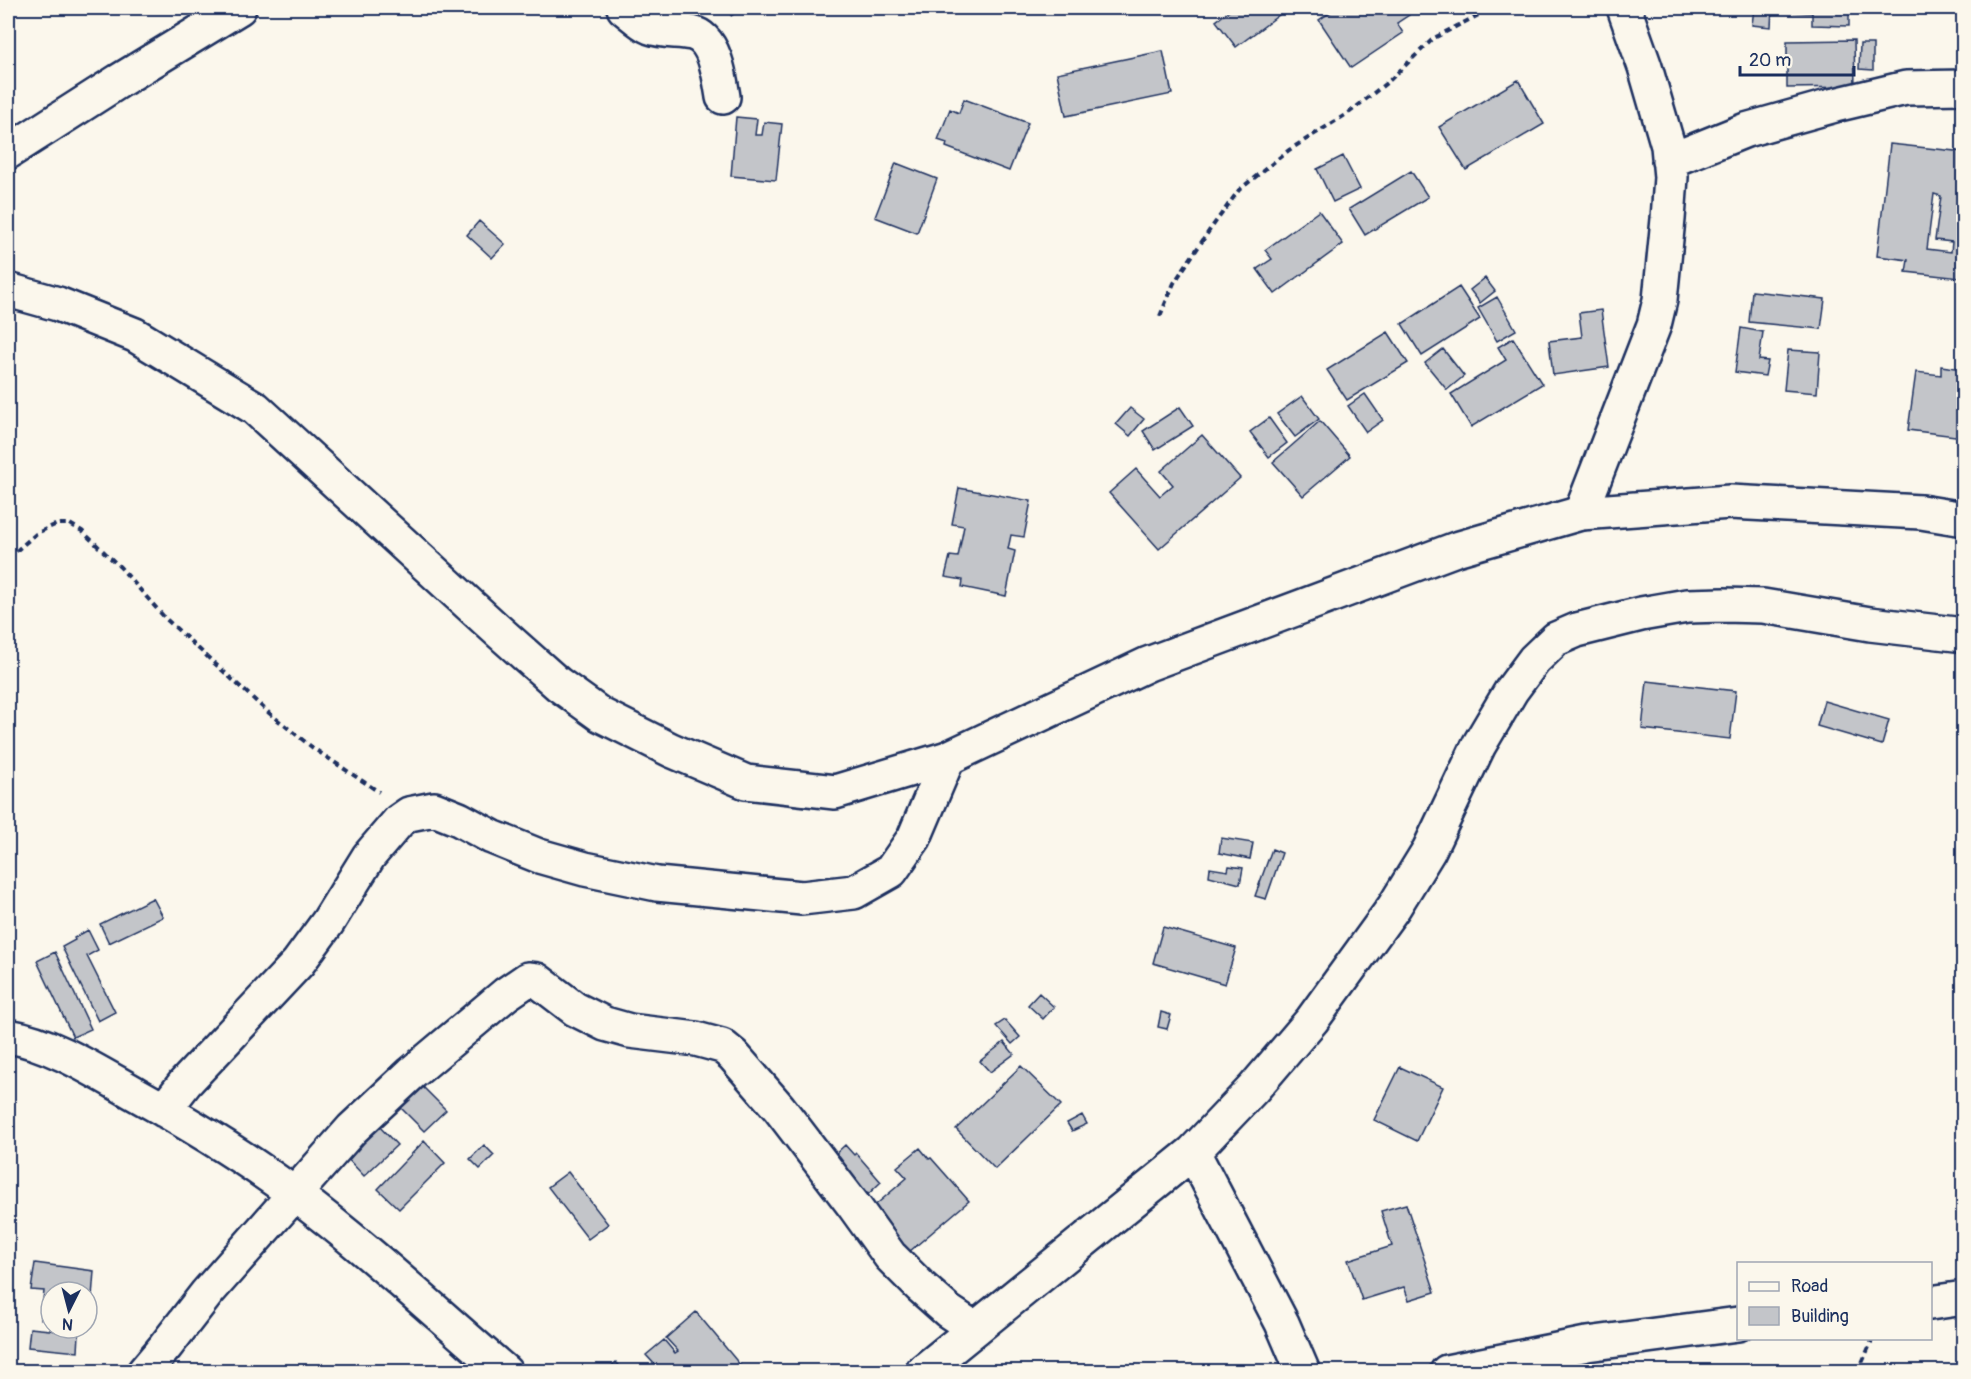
<svg xmlns="http://www.w3.org/2000/svg" width="1971" height="1379" font-family="Pangolin,sans-serif">
	<style>
		.building { fill: #c3c5c9; stroke: #1b2f5e; stroke-width: 1.5; fill-rule: evenodd }
		.lines { fill: none; stroke-linecap: round; stroke-linejoin: round }
		.minor-casing { stroke: #1b2f5e; stroke-width: 38 }
		.secondary-casing { stroke: #1b2f5e; stroke-width: 38 }
		.path { stroke: #1b2f5e; stroke-width: 4; stroke-dasharray: 6 4.5; stroke-linecap: butt }
		.minor { stroke: #fbf7ec; stroke-width: 33 }
		.secondary { stroke: #fbf7ec; stroke-width: 33 }
	</style>
	<rect width="100%" height="100%" fill="#fbf7ec"/>
	<filter id="ink" filterUnits="userSpaceOnUse"><feTurbulence type="fractalNoise" baseFrequency=".0167" numOctaves="2"/><feDisplacementMap in="SourceGraphic" scale="12" xChannelSelector="R" yChannelSelector="G"/><feConvolveMatrix kernelMatrix="1 2 1 2 8 2 1 2 1" color-interpolation-filters="sRGB"/></filter>
	<g filter="url(#ink)">
		<path class="building" d="M1233,8h40l6,7 -43,32 -20,-26z
			M1337,8h67l5,7 -12,8 6,10 -52,35 -32,-48z
			M1754,8h18l-1,19 -19,-2z
			M1791,8h58v18l-37,-1v-12l-21,-1z
			M1854,40l1,47 -68,1v-47z
			M1860,44h13v26l-14,-1z
			M1163,51l9,43 -106,22 -9,-43z
			M1518,80l26,44 -78,46 -27,-43z
			M964,99l64,24 -19,48 -63,-24 1,-4 -9,-3 12,-31 9,4z
			M736,117l21,2 -2,16h7l2,-13 18,2 -6,56 -45,-4z
			M1890,144l74,8v105l-3,21 -55,-6 2,-12 -31,-4zM1934,194l7,2 -6,44 17,2 -1,10 -24,-3z
			M1343,156l17,33 -27,13 -16,-33z
			M896,163l41,16 -20,54 -42,-16z
			M1411,171l17,26 -63,38 -16,-26z
			M1319,211l24,33 -68,50 -18,-25 15,-10 -7,-9z
			M479,221l26,23 -13,14 -25,-23z
			M1485,278l10,13 -15,12 -10,-13z
			M1459,287l21,32 -58,37 -20,-32z
			M1752,291l73,8 -4,30 -72,-7z
			M1497,297l19,33 -19,11 -19,-33z
			M1601,310l8,57 -56,8 -4,-34 33,-4 -3,-24z
			M1741,328l22,4 -4,28 9,1 -3,15 -30,-4z
			M1388,332l20,31 -61,37 -20,-30z
			M1513,338l29,46 -71,43 -20,-33 55,-34 -8,-13z
			M1443,349l21,27 -17,14 -22,-27z
			M1788,350l32,2 -3,41 -33,-3z
			M1941,366l21,3 -4,39 6,1 -1,28 -55,-7 8,-58 25,3z
			M1365,394l18,26 -17,12 -18,-26z
			M1302,396l17,23 -24,18 -18,-23z
			M1180,407l13,19 -38,24 -12,-19z
			M1130,408l14,11 -14,17 -14,-12z
			M1269,418l18,25 -18,14 -19,-25z
			M1320,421l30,35 -47,40 -30,-34z
			M1202,435l38,43 -81,71 -50,-56 27,-24 24,27 13,-11 -12,-14z
			M959,488l72,13 -7,36 -13,-2 -3,14 7,2 -9,45 -44,-9 1,-7 -18,-3 5,-21 8,1 6,-31 -12,-2z
			M1647,681l89,10 -6,48 -88,-10z
			M1824,701l65,19 -7,25 -65,-19z
			M1221,838l32,5 -3,16 -31,-6z
			M1272,849l10,4 -16,46 -11,-3z
			M1229,866l14,2 -3,16 -31,-8 1,-8 18,3z
			M153,898l10,19 -54,26 -9,-19z
			M1163,927l73,21 -11,36 -72,-21z
			M88,930l10,20 -11,6 28,56 -17,9 -36,-74 13,-7 -1,-2z
			M55,952l36,77 -18,8 -36,-76z
			M1039,993l15,14 -11,12 -15,-14z
			M1161,1012l10,3 -4,14 -9,-2z
			M1005,1020l15,17 -8,7 -16,-18z
			M1004,1042l10,12 -24,18 -10,-11z
			M1021,1066l40,39 -66,64 -39,-40z
			M1400,1067l43,20 -26,54 -43,-21z
			M416,1080l30,30 -22,21 -30,-30z
			M1082,1115l5,9 -15,7 -5,-8z
			M377,1124l20,21 -33,31 -20,-21z
			M424,1141l21,22 -46,46 -21,-20z
			M484,1145l10,10 -14,14 -10,-10z
			M845,1145l9,10 2,-2 25,29 -20,19 -29,-44z
			M920,1148l9,11 2,-1 38,43 -66,56 -38,-43 42,-36 -10,-11z
			M568,1172l40,52 -20,15 -40,-52z
			M1406,1204l29,88 -26,8 -5,-13 -42,13 -14,-40 44,-14 -11,-35z
			M35,1263l59,8 -2,26 -5,-1v-4h-36v28l-10,-1 3,-28 -13,-1z
			M696,1312l50,60h-94l5,-5 -11,-12 18,-15 11,13 3,-2 -12,-13z
			M30,1328l49,5 -1,19 -50,-5z
			M616,1362l9,10h-20z"/>
		<g class="lines">
			<g class="minor-casing">
				<path id="minor" d="M624,8c8,6 17,15 26,19 14,5 29,3 42,6 23,5 28,45 31,64
					M8,152l111,-71 120,-73
					M1669,161l77,-31 89,-25 71,-17 58,-1
					M1581,513l73,-188 6,-25 8,-81 3,-42 -3,-31 -23,-79 -21,-59
					M8,1036c44,7 89,36 128,58 54,30 107,62 157,99 74,55 142,119 212,179
					M164,1110l21,-27 113,-120 30,-41 41,-66 30,-35 10,-7 25,-5 25,10 33,18 47,19 46,13 72,15 145,14 52,-6 37,-21 23,-33 34,-80
					M1193,1152l89,171 21,49
					M1930,1303l34,-5
					M144,1372l21,-25 42,-54 145,-164 60,-56 94,-79 22,-15 9,1 38,29 30,15 25,7 66,8 26,7 11,9 46,53 75,98 36,50 31,31 27,24 27,18
					M922,1372l271,-220 61,-64 58,-68 82,-113 35,-57 50,-105 32,-54 23,-31 22,-21 21,-9 64,-16 46,-8 37,-1 39,1 107,18 94,11
					M1447,1372l140,-28 151,-20"/>
			</g>
			<g class="secondary-casing">
				<path id="secondary" d="M8,290l50,14 77,31 120,73 240,220 63,56 43,31 70,35 75,32 89,10 113,-34 200,-94 308,-115 125,-36 149,-11 191,10 43,7"/>
			</g>
			<path class="path" d="M730,15l11,-7
				M1160,316l14,-33 35,-52 30,-41 50,-40 61,-38 40,-32 44,-42 58,-30
				M8,558l29,-25 20,-9h13l12,7 38,36 46,52 103,94 44,35 66,44
				M1858,1372l15,-34"/>
			<use href="#minor" class="minor"/>
			<use href="#secondary" class="secondary"/>
		</g>
	</g>
	<rect width="1971" height="1379" fill="none" stroke="#fbf7ec" stroke-width="30"/>
	<rect x="15" y="15" width="1941" height="1349" fill="none" stroke="#1b2f5e" stroke-width="2" filter="url(#ink)"/>
	<rect x="1737" y="1262" width="195" height="78" fill="#fbf7ec" stroke="#a1a7b3" stroke-width="1.5"/>
	<rect x="1749" y="1282" width="30" height="9" fill="#fbf7ec" stroke="#a1a7b3" stroke-width="1.5"/>
	<text x="1791" y="1292" font-size="18" fill="#1b2f5e">Road</text>
	<rect x="1749" y="1307" width="30" height="18" fill="#c3c5c9" stroke="#a1a7b3" stroke-width="1.5"/>
	<text x="1791" y="1322" font-size="18" fill="#1b2f5e">Building</text>
	<g transform="translate(69 1310) rotate(186)"><circle r="28" fill="#fbf7ec" stroke="#a1a7b3" stroke-width="1.5"/>
	<path d="M0-4.5L10 22L0 15L-10 22Z" fill="#1b2f5e"/>
	<text y="-9" font-size="16" font-weight="bold" text-anchor="middle" fill="#1b2f5e">N</text>
	</g>
	<path d="M1740 66v9h114v-9" fill="none" stroke="#1b2f5e" stroke-width="3"/>
	<text x="1749" y="66" font-size="18" fill="#1b2f5e" stroke="#fbf7ec" stroke-width="4.5" paint-order="stroke">20 m</text>
</svg>
